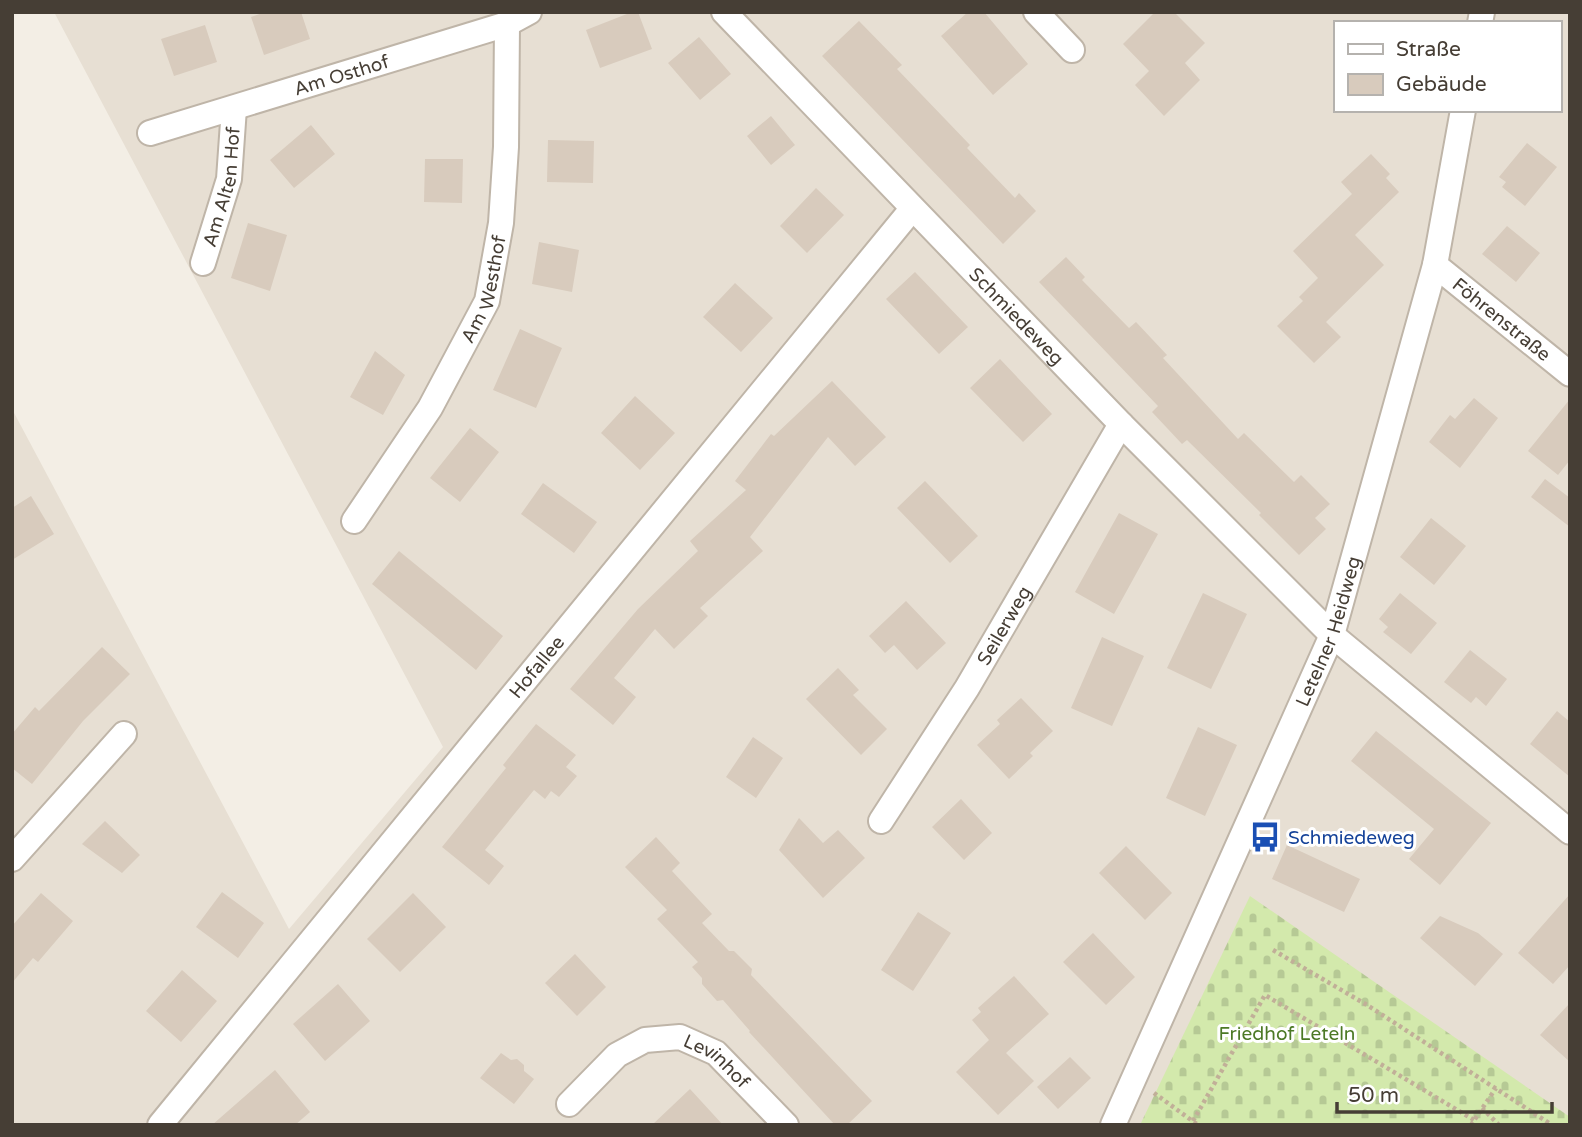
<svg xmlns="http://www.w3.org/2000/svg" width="1582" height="1137" font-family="'Varela Round',sans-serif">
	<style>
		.residential { fill: #e7dfd3; fill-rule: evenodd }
		.cemetery { fill: url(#cemetery-stones) }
		.building { fill: #d8cbbd }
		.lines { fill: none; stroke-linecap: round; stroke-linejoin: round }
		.street-casing { stroke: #bfb5a8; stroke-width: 28 }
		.path { stroke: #c1af98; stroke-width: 4.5; stroke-dasharray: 3.5 3.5; stroke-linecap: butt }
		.street { stroke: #fff; stroke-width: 24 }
		.labels { text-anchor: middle; stroke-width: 6; stroke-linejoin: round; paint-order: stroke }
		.street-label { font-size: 19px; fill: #463e35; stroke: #fff }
		.transit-label { font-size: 19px; fill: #164399; stroke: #fff; text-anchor: start }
		.park-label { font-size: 19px; fill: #4c7926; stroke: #fff }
	</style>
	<defs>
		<pattern id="cemetery-stones" width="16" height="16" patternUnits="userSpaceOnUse" patternTransform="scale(1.75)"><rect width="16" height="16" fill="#d3e9ac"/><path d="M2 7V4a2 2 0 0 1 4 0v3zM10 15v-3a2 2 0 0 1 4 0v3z" fill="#b6c995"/></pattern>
	</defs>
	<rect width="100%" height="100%" fill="#f3eee5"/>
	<path class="residential" d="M54,12h1516v1113h-1558v-716l277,520 154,-182zM1335,23h224v87h-224z"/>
	<path class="cemetery" d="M1250,896l320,221v8h-430z"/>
	<path class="building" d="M265,12h36l9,27 -46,16 -13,-38z
		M632,12h6l14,37 -52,19 -14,-38z
		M968,12h16l44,52 -35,31 -52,-59z
		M1155,12h19l31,31 -20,20 15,17 -36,36 -29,-31 14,-14 -26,-27z
		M859,21l43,44 -5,4 73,76 -3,3 48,50 4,-5 17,18 -33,33 -181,-188z
		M205,25l12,37 -43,14 -13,-37z
		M699,37l32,37 -31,26 -32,-37z
		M771,116l24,29 -24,20 -24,-29z
		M311,125l24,29 -41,34 -24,-28z
		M548,140l46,1 -1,42 -46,-1z
		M1527,143l30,24 -32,39 -23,-19 4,-5 -7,-5z
		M1371,154l19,20 -4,4 13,14 -44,43 29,30 -58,57 15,15 -27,26 -37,-37 26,-25 -4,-4 19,-19 -25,-27 59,-57 -11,-12z
		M425,159h38l-1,44 -38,-1z
		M816,188l28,27 -37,38 -27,-27z
		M248,223l39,12 -17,56 -39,-13z
		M1507,226l33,27 -24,29 -34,-28z
		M539,242l40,8 -7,42 -40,-8z
		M1066,257l19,20 -3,3 47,48 7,-6 31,33 -4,3 75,81 6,-6 50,49 7,-7 29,29 -15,14 11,11 -27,26 -40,-40 2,-2 -74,-73 -5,4 -30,-32 6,-6 -119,-124z
		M915,272l53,55 -29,27 -53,-55z
		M735,283l38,35 -32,34 -38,-35z
		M520,329l42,19 -26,60 -43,-18z
		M375,351l30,24 -22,40 -33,-18z
		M1000,359l52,55 -29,28 -53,-54z
		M832,381l54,56 -31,29 -27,-29 -78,100 13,14 -63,57 8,8 -34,33 -19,-20 -41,49 22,19 -23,28 -43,-36 68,-80 60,-58 -8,-10 56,-51 -11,-9 36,-47 3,2z
		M635,396l40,37 -35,37 -39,-37z
		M1474,398l24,20 -38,50 -31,-26 21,-27 5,4z
		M1570,399v61l-12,15 -30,-24z
		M470,428l29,24 -39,50 -30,-24z
		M1545,479l25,19v29l-39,-30z
		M925,481l53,55 -28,27 -53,-55z
		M543,483l54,39 -23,31 -53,-39z
		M31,496l23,38 -42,26v-52z
		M1119,513l39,21 -44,80 -39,-22z
		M1431,518l35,28 -32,39 -34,-28z
		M399,551l104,85 -27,34 -104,-86z
		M1203,593l44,21 -36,75 -44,-21z
		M1400,593l37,30 -26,31 -28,-22 5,-5 -9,-8z
		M906,601l40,42 -29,27 -23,-25 -9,8 -16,-17z
		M1102,637l42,19 -32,70 -41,-18z
		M102,647l28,27 -47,47 -51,63 -20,-16v-34l23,-27 4,4z
		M1470,650l37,29 -21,27 -10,-9 -5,6 -27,-21z
		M838,668l21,22 -6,5 34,34 -26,26 -55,-56z
		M1021,698l32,33 -23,22 3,3 -24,23 -32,-34 23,-21 -3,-4z
		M1557,711l13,11v55l-40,-33z
		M536,724l40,31 -10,12 11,9 -18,21 -8,-6 -6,8 -11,-9 -49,60 19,16 -15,19 -47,-38 64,-79 -3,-3z
		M1198,727l39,18 -32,71 -39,-18z
		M1376,731l115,92 -51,62 -31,-26 25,-30 -83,-68z
		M753,737l30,21 -27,40 -30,-21z
		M961,799l31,34 -28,27 -32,-33z
		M799,818l24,25 15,-13 27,28 -42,40 -44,-48z
		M105,821l35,34 -18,18 -40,-29z
		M656,837l24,26 -8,8 40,43 -10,9 27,28h5l18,18 -1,6 121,126 -25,24h-12l-86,-93 1,-1 -27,-31 -6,1 -15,-17v-6l-10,-11 6,-5 -41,-43 10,-9 -42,-43z
		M1287,845l73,34 -16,33 -72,-33z
		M1126,846l46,47 -27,27 -46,-47z
		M222,892l42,31 -26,35 -42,-31z
		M41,893l32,28 -35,41 -5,-4 -21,25v-57z
		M413,893l33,34 -46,45 -33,-33z
		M1570,894v71l-17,19 -35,-31z
		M918,912l33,21 -38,58 -32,-21z
		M1440,916l38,17 25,21 -28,32 -55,-48z
		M1093,933l42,44 -29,28 -43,-43z
		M575,954l31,33 -29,29 -32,-33z
		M182,970l35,31 -36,41 -35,-31z
		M1014,976l35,38 -43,39 28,28 -36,34 -42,-43 33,-32 -17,-20 9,-8 -3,-4z
		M338,984l32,37 -45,40 -32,-37z
		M1570,1003v59l-30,-27z
		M501,1053l10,7 6,-1 7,6v6l10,8 -20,25 -34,-26z
		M1070,1057l21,21 -33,31 -21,-22z
		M275,1070l35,42 -15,13h-83z
		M690,1089l33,36h-71z"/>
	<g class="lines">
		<g class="street-casing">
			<g id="street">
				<path id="s1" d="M724,12l397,412 211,211 238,197"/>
				<path d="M1036,12l36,38"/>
				<path d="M1480,23l2,-11"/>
				<path id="s2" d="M150,133l357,-109 22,-12"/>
				<path id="s3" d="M203,263l26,-84 5,-71"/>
				<path id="s4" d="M1435,265l135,109"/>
				<path id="s5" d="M354,521l76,-113 57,-107 14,-78 5,-76 1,-123"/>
				<path id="s6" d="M881,821l86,-133 154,-264"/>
				<path d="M12,859l112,-125"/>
				<path id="s7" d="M569,1104l48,-49 28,-15 35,-3 36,16 70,72"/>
				<path id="s8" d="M160,1125l752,-916"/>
				<path id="s9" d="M1113,1125l219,-490 103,-370 28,-155"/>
			</g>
		</g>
		<path class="path" d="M1273,950l94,55 185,120
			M1154,1093l44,32
			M1482,1108l17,17
			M1193,1121l72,-126 209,125
			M1471,1125l25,-37"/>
		<use href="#street" class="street"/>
	</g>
	<defs>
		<g id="bus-bare" transform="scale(2.415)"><path d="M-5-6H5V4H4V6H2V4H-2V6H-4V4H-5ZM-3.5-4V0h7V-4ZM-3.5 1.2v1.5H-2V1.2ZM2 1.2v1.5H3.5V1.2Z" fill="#1a4fb4" stroke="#fff" stroke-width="2.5" paint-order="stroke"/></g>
	</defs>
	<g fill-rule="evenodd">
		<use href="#bus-bare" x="1265" y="837"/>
	</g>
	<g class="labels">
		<g class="street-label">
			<text dy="7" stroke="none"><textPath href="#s2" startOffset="200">Am Osthof</textPath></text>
			<text dy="7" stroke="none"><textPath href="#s3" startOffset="79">Am Alten Hof</textPath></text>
			<text dy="7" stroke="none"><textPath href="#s5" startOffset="268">Am Westhof</textPath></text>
			<text dy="7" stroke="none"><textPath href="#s1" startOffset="422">Schmiedeweg</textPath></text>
			<text dy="7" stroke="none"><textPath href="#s4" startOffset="86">Föhrenstraße</textPath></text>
			<text dy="7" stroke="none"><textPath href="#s6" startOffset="231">Seilerweg</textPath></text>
			<text dy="7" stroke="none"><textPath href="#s9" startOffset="539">Letelner Heidweg</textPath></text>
			<text dy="7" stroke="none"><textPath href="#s8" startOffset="593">Hofallee</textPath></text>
			<text dy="7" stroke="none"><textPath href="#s7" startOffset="180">Levinhof</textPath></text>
		</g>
		<g class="transit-label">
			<text x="1288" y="844">Schmiedeweg</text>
		</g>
		<g class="park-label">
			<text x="1287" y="1040">Friedhof Leteln</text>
		</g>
	</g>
	<rect width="1582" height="1137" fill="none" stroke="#463e35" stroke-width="28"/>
	<rect x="1334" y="21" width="228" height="91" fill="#ffffff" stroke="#b5b2ae" stroke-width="2"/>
	<rect x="1348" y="44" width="35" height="10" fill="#ffffff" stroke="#b5b2ae" stroke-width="2"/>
	<text x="1396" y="56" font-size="21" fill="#463e35">Straße</text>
	<rect x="1348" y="74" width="35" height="21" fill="#d8cbbd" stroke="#b5b2ae" stroke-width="2"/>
	<text x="1396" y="91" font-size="21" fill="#463e35">Gebäude</text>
	<path d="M1337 1102v10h215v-10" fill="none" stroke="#463e35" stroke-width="3.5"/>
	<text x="1348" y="1102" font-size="21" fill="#463e35" stroke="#ffffff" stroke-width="5" paint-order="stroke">50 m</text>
</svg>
